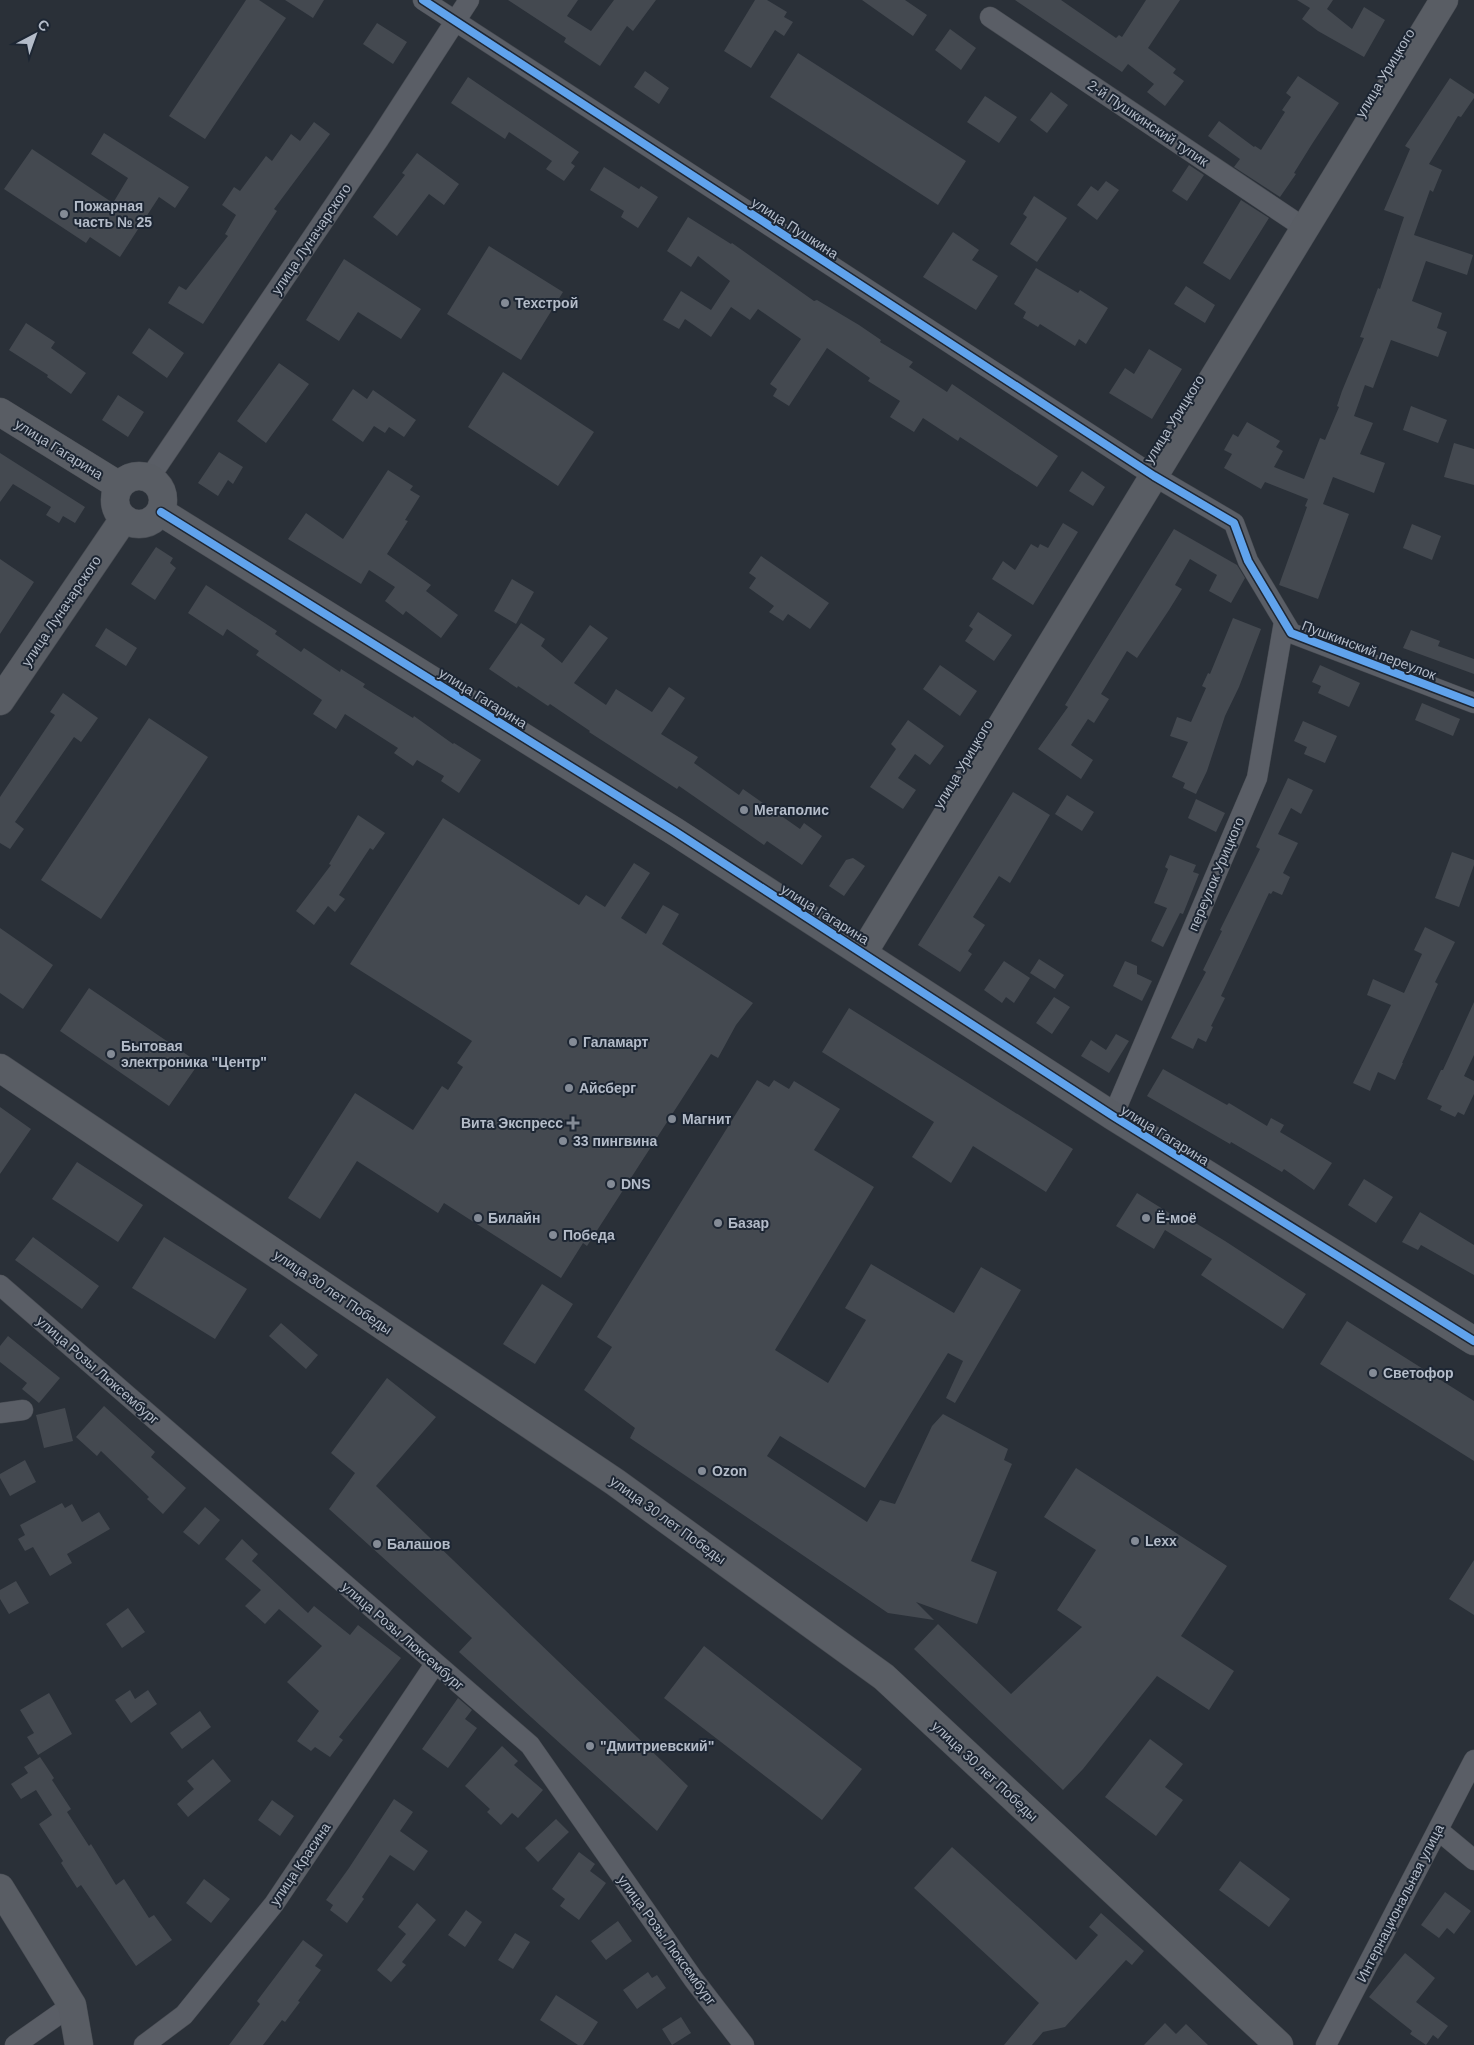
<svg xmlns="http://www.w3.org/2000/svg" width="1474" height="2045" font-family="Arial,sans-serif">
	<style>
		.building { fill: #444950 }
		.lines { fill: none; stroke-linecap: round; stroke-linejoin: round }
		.street-casing { stroke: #484c53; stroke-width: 21 }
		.secondary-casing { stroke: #484c53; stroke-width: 29 }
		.street { stroke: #5a5e66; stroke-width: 20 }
		.secondary { stroke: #595d64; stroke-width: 28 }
		.cycleway-casing { stroke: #1d2633; stroke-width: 11 }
		.cycleway { stroke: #60a3ed; stroke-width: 8 }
		.poi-dot { fill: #848b96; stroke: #1d2633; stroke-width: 2 }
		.labels { text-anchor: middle; stroke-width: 4; stroke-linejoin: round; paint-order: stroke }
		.street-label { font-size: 14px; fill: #b4bcc9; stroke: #1d2633 }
		.poi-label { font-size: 14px; font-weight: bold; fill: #b4bcc9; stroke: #1d2633; text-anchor: start }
	</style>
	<rect width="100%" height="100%" fill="#2a3038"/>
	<path class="building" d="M246,0h13l27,18 -81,121 -36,-23z
		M285,0h39l-11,18z
		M508,0h70l-11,16 24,15 23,-31h42l-23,31 -6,-5 -27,40 -36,-24 2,-4z
		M755,0h12l20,12 -3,5 9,5 -9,14 -9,-6 -24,38 -27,-17z
		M862,0h43l22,15 -14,21z
		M1015,0h46l55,38 3,-3 3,2 24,-37h34l-32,48 28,21 -3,4 11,8 -19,25 -18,-14 7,-8 -26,-20 -6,8z
		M1297,0h36l-6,9 25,20 12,-22 21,13 -21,37 -46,-26 -16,-12 8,-11z
		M377,23l30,19 -14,22 -30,-20z
		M950,29l26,19 -15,22 -26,-20z
		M798,53l168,108 -28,44 -168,-108z
		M645,71l24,17 -10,16 -25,-17z
		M1298,76l41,27 -27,41 -18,29 2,1 -16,23 -46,-30 6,-8 -32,-23 11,-15 35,26 1,-1 6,4 24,-38 -3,-2 9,-13 -5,-4z
		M468,77l111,75 -8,11 4,3 -11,15 -18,-12 6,-8 -43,-29 -4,7 -54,-36z
		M1450,78l24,16v4l-13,19 -3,-1 -29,48 13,6 -9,22 -3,-2 -16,45 59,20 -6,20 -41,-14 -14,40 30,12 -5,15 10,4 -9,25 -47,-17 -18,48 -8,-3 -11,31 19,7 -13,31 25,9 -11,30 -41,-16 -10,27 26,10 -31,85 -39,-14 28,-78 -2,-1 3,-7 -43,-17 -4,7 -37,-21 8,-14 -8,-4 9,-16 5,3 9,-15 33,19 -4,6 7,4 -9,16 30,12 16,-41 5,2 14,-33 -2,-1 5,-15 22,-53 -4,-1 18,-49 2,1 24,-72 -20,-7 26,-61 -5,-3z
		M1051,92l17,13 -21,28 -17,-13z
		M985,96l32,21 -18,26 -32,-21z
		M314,122l16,12 -56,75 3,2 -74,113 -35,-21 11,-17 7,4 42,-54 -3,-2 11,-19 -14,-10 12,-18 6,4 26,-35 6,5 19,-27 9,7z
		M104,133l85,54 -14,21 -16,-11 -39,60 -30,-20 -4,6 -82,-54 28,-40 81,54 15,-25 -37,-24z
		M417,153l42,31 -15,21 -15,-11 -32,42 -24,-19 32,-42 -3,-2z
		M1189,165l15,10 -17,26 -15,-10z
		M604,167l35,22 2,-3 17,11 -20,31 -17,-11 3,-6 -34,-21z
		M1106,181l13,9 -22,30 -20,-15 14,-19 7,5z
		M1034,196l33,22 -30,44 -27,-18 17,-27 -4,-3z
		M1241,200l28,18 -39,62 -27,-17z
		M688,217l43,27 1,-1 82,58 3,-1 42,25 22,15 -1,2 33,20 -4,5 38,25 5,-8 106,72 -21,31 -77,-50 -2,4 -35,-23 -9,14 -24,-15 10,-16 -32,-20 2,-3 -43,-30 -38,58 -16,-10 4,-7 -7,-5 31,-45 -43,-30 -8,11 -19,-13 -20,30 -26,-18 -6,10 -16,-9 18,-29 30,19 19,-29 -32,-25 -7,11 -24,-16z
		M953,232l26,18 -7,10 26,16 -22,34 -53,-33z
		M489,246l74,46 -42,68 -74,-46z
		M344,259l77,50 -20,30 -43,-27 -19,29 -33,-21z
		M1036,268l42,25 2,-3 28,18 -22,36 -7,-5 -4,7 -35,-22 -2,3 -15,-9 3,-6 -12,-8z
		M1186,286l29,19 -10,18 -31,-19z
		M26,323l29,19 -4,6 35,25 -15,21 -24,-17 1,-2 -39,-25z
		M149,328l35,25 -17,25 -35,-25z
		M1149,349l33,20 -30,50 -43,-26 16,-25 9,6z
		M279,363l30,21 -43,59 -29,-22z
		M503,372l91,60 -36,54 -90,-59z
		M353,389l14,10 6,-9 43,30 -12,17 -15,-10 -4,6 -11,-7 -11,16 -31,-22z
		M118,395l26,17 -16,25 -26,-17z
		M1411,406l36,14 -9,23 -35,-13z
		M1454,443l20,6v36l-30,-8z
		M219,452l24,15 -10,17 -5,-4 -10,16 -20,-13z
		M0,453l85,54 -10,16 -12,-7 -4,7 -13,-8 5,-8 -38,-23 -13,18z
		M388,470l25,16 -3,4 10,6 -15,24 3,1 -21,33 44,31 -5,6 32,24 -17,23 -35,-27 -3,4 -18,-14 10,-14 -26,-17 -8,14 -73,-45 18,-26 37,26z
		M1082,471l23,16 -12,19 -24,-15z
		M1063,523l15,9 -45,73 -41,-26 11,-18 12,9 16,-26 7,4 2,-4 8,4z
		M1412,524l29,12 -9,24 -29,-12z
		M1174,529l63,36 8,13 -14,25 -22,-12 8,-16 -27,-16 -15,26 7,4 -13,21 -32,48 -10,-7 -26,43 8,5 -15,24 -6,-4 -17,26 22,15 -12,19 -43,-30 30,-42 -3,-2z
		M156,547l17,11 -3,5 6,5 -21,32 -24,-16z
		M761,556l68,47 -19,26 -22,-15 -5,7 -14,-9 5,-6 -25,-18 7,-10 -7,-5z
		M0,559l34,23 -34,52z
		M512,579l22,13 -18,32 -22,-13z
		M206,585l71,46 -2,3 26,18 3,-4 36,24 1,-3 24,15 -2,3 50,31 1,-2 39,28 1,-1 27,17 -22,33 -18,-12 3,-5 -27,-16 -4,6 -19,-13 4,-5 -53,-34 -9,15 -23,-15 9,-14 -66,-45 3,-4 -32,-22 -4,7 -35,-23z
		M978,612l34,23 -18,26 -29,-20 8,-12 -4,-3z
		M1233,618l28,11 -22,58 -14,29 -18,55 -11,23 -13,-6 2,-5 -13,-6 16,-35 -18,-6 7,-19 14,5 15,-34 -4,-2 6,-13 2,1z
		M521,623l24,16 -4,7 21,17 28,-38 18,13 -34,45 32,22 10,-16 36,23 17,-25 16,11 -24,36 37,23 -4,6 45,32 4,-6 57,40 4,-6 18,13 -20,29 -35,-24 -3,4 -85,-59 -2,3 -88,-57 1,-1 -40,-27 -2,2 -30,-20 -1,2 -28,-19z
		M106,628l31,20 -11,18 -31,-20z
		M1411,630l29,11 -2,5 36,13v15l-71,-26z
		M940,665l37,26 -17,25 -37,-27z
		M1320,665l40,18 -11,24 -31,-14 3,-7 -9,-4z
		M63,693l35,25 -17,24 -7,-5 -59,85 9,7 -14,20 -10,-6v-46l55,-82 -5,-3z
		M1422,703l38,16 -7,17 -38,-16z
		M149,718l59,39 -107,162 -60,-39z
		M908,720l36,26 -14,19 -15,-11 -17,24 18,12 -13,19 -33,-22 26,-38 -5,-5z
		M1303,721l34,15 -12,27 -21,-9 3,-7 -13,-6z
		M1288,778l25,12 -12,24 -10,-6 -13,26 20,9 -15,30 7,4 -8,18 -9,-4 -2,3 -2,-1 -48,103 4,2 -14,28 2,1 -7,15 -8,-4 -5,11 -22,-11 35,-66 -3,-2 19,-39 -2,-1 40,-81 -4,-2z
		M1013,792l37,23 -40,68 -11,-7 -26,41 12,8 -17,26 4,3 -12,18 -42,-27z
		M1067,795l27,17 -12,19 -27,-17z
		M1196,799l29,14 -9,19 -28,-14z
		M358,815l27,18 -12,17 -3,-2 -31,47 6,4 -10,13 -7,-6 -14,19 -18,-14 35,-46 -2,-1z
		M443,818l136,87 7,-10 19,12 29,-44 16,10 -29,45 25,16 17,-29 16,9 -17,30 91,59 -17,22 -18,33 -7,-4 -124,192 -4,-3 -22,35 -117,-75 -6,10 -81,-52 -37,58 -32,-21 67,-105 58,37 29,-44 6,4 15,-23 -6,-4 15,-22 -122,-77z
		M1452,852l22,8v5l-15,42 -24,-9z
		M1170,855l26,10 -3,7 6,2 -16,40 -3,-1 -17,34 -12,-6 16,-33 -13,-5 14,-34 -3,-2z
		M853,858l12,8 -21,30 -15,-10 17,-26z
		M1425,927l30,15 -20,40 3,2 -36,79h1l-8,17 -17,-8 -8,19 -17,-8 38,-78 -24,-10 6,-16 31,14 18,-39 -8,-4z
		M0,928l53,37 -30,44 -23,-16z
		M1039,959l25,16 -9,14 -25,-16z
		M1004,961l26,17 -16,25 -8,-6 -4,6 -18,-13z
		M1125,961l12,5v8l15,7 -10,20 -29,-15z
		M89,988l110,75 -30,43 -109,-75z
		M1054,997l16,10 -18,27 -16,-11z
		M1474,1002v53l-10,21 10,5v13l-10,21 -6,-3 -3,5 -15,-7 2,-4 -15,-7 14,-29h2z
		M849,1008l224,141 -27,43 -73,-46 -22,37 -39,-26 22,-35 -112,-70z
		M1116,1034l13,7 -20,32 -28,-17 10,-16 15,10z
		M1163,1069l64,36 2,-2 38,23 4,-8 13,7 -4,7 52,31 -18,27 -30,-21 -2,3 -51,-30 -1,2 -83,-48z
		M757,1080l12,7 5,-7 15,9 5,-8 46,28 -26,41 60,37 -99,163 53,33 38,-63 -21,-12 26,-44 83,49 27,-46 40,23 -66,113 -9,-5 17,-37 -15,-8 -83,135 -85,-52 -13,20 100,66 13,-22 15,4 37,-78 11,-12 65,35 -4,11 8,4 -41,97 26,11 -20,52 -61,-22 18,18 -46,-7 -258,-175 5,-10 -51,-38 28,-43 -15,-10z
		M0,1107l31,22 -31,45z
		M77,1162l66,43 -25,37 -66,-43z
		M1364,1179l29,18 -17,26 -28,-18z
		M1137,1193l50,31 2,-5 36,22 81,53 -23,35 -82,-54 11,-16 -47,-29 -11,19 -38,-23z
		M1420,1212l54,33v30l-53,-30 -3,5 -16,-8z
		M33,1237l66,49 -17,23 -67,-49z
		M164,1237l83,52 -32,50 -83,-51z
		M542,1284l31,20 -38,60 -32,-20z
		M1347,1321l127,80v60l-154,-97z
		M281,1323l37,32 -12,14 -37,-33z
		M8,1336l52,42 -21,25 -17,-14 5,-6 -27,-21v-16z
		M387,1378l49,39 -60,69 312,300 -31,45 -198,-179 13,-14 -143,-129 26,-36 -24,-20z
		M104,1406l51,46 -4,5 35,31 -23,26 -16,-15 2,-2 -48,-46 -4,5 -21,-19z
		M65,1408l8,33 -29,7 -8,-33z
		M25,1460l11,22 -26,14 -10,-18v-4z
		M1076,1468l151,98 -46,70 53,35 -25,39 -52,-34 -74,93 -20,21 -149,-141 24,-25 73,70 71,-67 -25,-17 39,-60 -52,-33z
		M62,1503l3,5 7,-4 10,18 17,-10 11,17 -43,25 5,9 -22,13 -17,-29 -8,4 -7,-12 7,-4 -5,-10z
		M205,1507l15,13 -21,25 -16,-13z
		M242,1539l16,15 -6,7 56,52 6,-7 36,29 8,-10 43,33 -62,79 4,3 -13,17 -15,-10 -4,4 -14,-10 22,-30 -32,-29 35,-36 -43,-37 -14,15 -20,-18 16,-16 -36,-31z
		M1474,1560v55l-25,-16z
		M16,1581l13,22 -20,11 -9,-15v-9z
		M128,1608l17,24 -23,16 -16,-24z
		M704,1646l158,123 -40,51 -158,-122z
		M130,1690l5,9 13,-9 9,14 -26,19 -16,-23z
		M49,1693l23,41 -34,21 -11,-18 7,-4 -14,-23z
		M458,1698l14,12 -7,9 12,9 -29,40 -26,-19z
		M200,1711l11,16 -29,22 -12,-16z
		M1150,1739l33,25 -18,23 18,13 -27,36 -51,-39z
		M502,1746l16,15 -4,4 29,25 -25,28 -6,-5 -11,12 -14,-13 3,-3 -25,-23z
		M40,1757l14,21 -2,2 19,29 -4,3 22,34 2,-2 25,41 8,-6 25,39 5,-3 18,25 -36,26 -55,-81 -4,3 -16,-25 2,-2 -24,-37 13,-9 -16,-25 -15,9 -10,-15 17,-11 -4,-6z
		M213,1759l18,22 -43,36 -11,-13 17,-15 -7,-8z
		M394,1799l19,13 -13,19 28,20 -14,20 -24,-16 -28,42 2,2 -17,24 -17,-13 3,-5 -7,-5 23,-32z
		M272,1800l22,16 -14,20 -22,-16z
		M556,1819l13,13 -31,30 -13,-14z
		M952,1847l124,113 22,-25 -9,-8 12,-14 43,38 -12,14 -6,-5 -61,67 -22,5 -11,13h-28l35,-42 -125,-115z
		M579,1852l16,12 -5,7 16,12 -27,37 -19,-14 5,-7 -13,-10z
		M1240,1861l50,38 -21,28 -50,-37z
		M204,1879l26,20 -19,24 -25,-20z
		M1445,1892l26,19 -17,23 -7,-6 -8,10 -18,-13z
		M417,1903l19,17 -34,42 4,3 -15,17 -14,-12 29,-36 -8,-7z
		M466,1910l16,12 -17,25 -17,-12z
		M618,1921l14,20 -26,19 -15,-19z
		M515,1933l15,9 -17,27 -15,-9z
		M303,1940l20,15 -8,11 6,4 -23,31 2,1 -15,20 -3,-2 -19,25h-34l31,-41 -3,-3z
		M1405,1953l30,25 -19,24 32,24 -10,13 -5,-4 -7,10 -16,-11 2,-3 -43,-34z
		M648,1972l4,6 5,-3 9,13 -29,21 -14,-19z
		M556,1995l42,27 -15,23h-5l-38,-25z
		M681,2017l10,16 -19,12 -10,-16z
		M1165,2023l11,11 10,-10 22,21h-64z"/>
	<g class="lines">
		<g class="street-casing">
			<path id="street" d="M423,0l731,476 80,47 14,38 43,72 183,70
				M990,17l316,212
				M150,477l229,-338 90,-139
				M1113,1116l144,-338 27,-156
				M0,1285l530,460 164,235 50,65
				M0,1413l23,-3
				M1438,1830l36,30
				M15,2045l57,-40
				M144,2045l40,-30 90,-111 161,-240
				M1326,2045l148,-285"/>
		</g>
		<g class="secondary-casing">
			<path id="secondary" d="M0,412l118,73
				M115 500a24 24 0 1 1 48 0a24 24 0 1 1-48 0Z
				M161,512l513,319 439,285 361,225
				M0,701l123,-181
				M863,953l581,-953
				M0,1068l615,414 269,195 395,368
				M0,1888l72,117 7,40"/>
		</g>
		<use href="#street" class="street"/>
		<use href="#secondary" class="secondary"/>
		<g class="cycleway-casing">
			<path id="cycleway" d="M423,0l731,476 80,47 14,38 43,72 183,70
				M161,512l513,319 439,285 361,225"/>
		</g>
		<use href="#cycleway" class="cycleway"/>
	</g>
	<g class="poi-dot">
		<circle cx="64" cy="214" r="5"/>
		<circle cx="505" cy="303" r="5"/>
		<circle cx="744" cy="810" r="5"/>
		<circle cx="573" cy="1042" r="5"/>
		<circle cx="111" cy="1054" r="5"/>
		<circle cx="569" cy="1088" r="5"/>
		<circle cx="672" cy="1119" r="5"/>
		<path d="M570.5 1115.5h5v5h5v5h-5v5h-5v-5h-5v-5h5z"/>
		<circle cx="563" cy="1141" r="5"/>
		<circle cx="611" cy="1184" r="5"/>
		<circle cx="478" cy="1218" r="5"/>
		<circle cx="1146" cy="1218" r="5"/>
		<circle cx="718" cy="1223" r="5"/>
		<circle cx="553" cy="1235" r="5"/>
		<circle cx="1373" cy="1373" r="5"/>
		<circle cx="702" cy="1471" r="5"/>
		<circle cx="1135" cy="1541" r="5"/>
		<circle cx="377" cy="1544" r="5"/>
		<circle cx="590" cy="1746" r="5"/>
	</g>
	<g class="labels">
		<g class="street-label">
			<text transform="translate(1385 73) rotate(-59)" y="5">улица Урицкого</text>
			<text transform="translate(1148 123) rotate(34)" y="5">2-й Пушкинский тупик</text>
			<text transform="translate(795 228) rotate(33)" y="5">улица Пушкина</text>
			<text transform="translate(311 239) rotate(-56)" y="5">улица Луначарского</text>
			<text transform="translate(1174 419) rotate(-58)" y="5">улица Урицкого</text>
			<text transform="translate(59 449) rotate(32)" y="5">улица Гагарина</text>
			<text transform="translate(61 611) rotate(-56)" y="5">улица Луначарского</text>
			<text transform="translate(1369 650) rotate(21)" y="5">Пушкинский переулок</text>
			<text transform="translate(483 698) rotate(32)" y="5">улица Гагарина</text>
			<text transform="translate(963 764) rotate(-59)" y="5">улица Урицкого</text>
			<text transform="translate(1216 874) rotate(-67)" y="5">переулок Урицкого</text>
			<text transform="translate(825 914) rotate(32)" y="5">улица Гагарина</text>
			<text transform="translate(1165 1135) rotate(32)" y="5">улица Гагарина</text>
			<text transform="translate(333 1292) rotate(34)" y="5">улица 30 лет Победы</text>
			<text transform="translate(98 1370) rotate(41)" y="5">улица Розы Люксембург</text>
			<text transform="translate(668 1520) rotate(36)" y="5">улица 30 лет Победы</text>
			<text transform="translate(403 1636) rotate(41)" y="5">улица Розы Люксембург</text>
			<text transform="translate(985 1771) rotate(43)" y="5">улица 30 лет Победы</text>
			<text transform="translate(300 1864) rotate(-56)" y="5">улица Красина</text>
			<text transform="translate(1400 1903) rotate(-63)" y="5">Интернациональная улица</text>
			<text transform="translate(667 1940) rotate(54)" y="5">улица Розы Люксембург</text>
		</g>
		<g class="poi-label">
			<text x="74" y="211">Пожарная<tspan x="74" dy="16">часть № 25</tspan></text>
			<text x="515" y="308">Техстрой</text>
			<text x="754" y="815">Мегаполис</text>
			<text x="583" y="1047">Галамарт</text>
			<text x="121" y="1051">Бытовая<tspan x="121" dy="16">электроника "Центр"</tspan></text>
			<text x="579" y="1093">Айсберг</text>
			<text x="682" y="1124">Магнит</text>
			<text x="563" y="1128" text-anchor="end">Вита Экспресс</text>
			<text x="573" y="1146">33 пингвина</text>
			<text x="621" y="1189">DNS</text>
			<text x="488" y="1223">Билайн</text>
			<text x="1156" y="1223">Ё-моё</text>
			<text x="728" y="1228">Базар</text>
			<text x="563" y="1240">Победа</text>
			<text x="1383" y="1378">Светофор</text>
			<text x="712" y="1476">Ozon</text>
			<text x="1145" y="1546">Lexx</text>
			<text x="387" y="1549">Балашов</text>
			<text x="600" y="1751">"Дмитриевский"</text>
		</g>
	</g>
	<g transform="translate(35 35) rotate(41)" stroke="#1d2633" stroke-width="4" paint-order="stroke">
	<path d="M0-4L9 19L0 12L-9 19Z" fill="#b4bcc9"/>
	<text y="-8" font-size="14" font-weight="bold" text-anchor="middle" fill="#b4bcc9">С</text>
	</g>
</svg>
